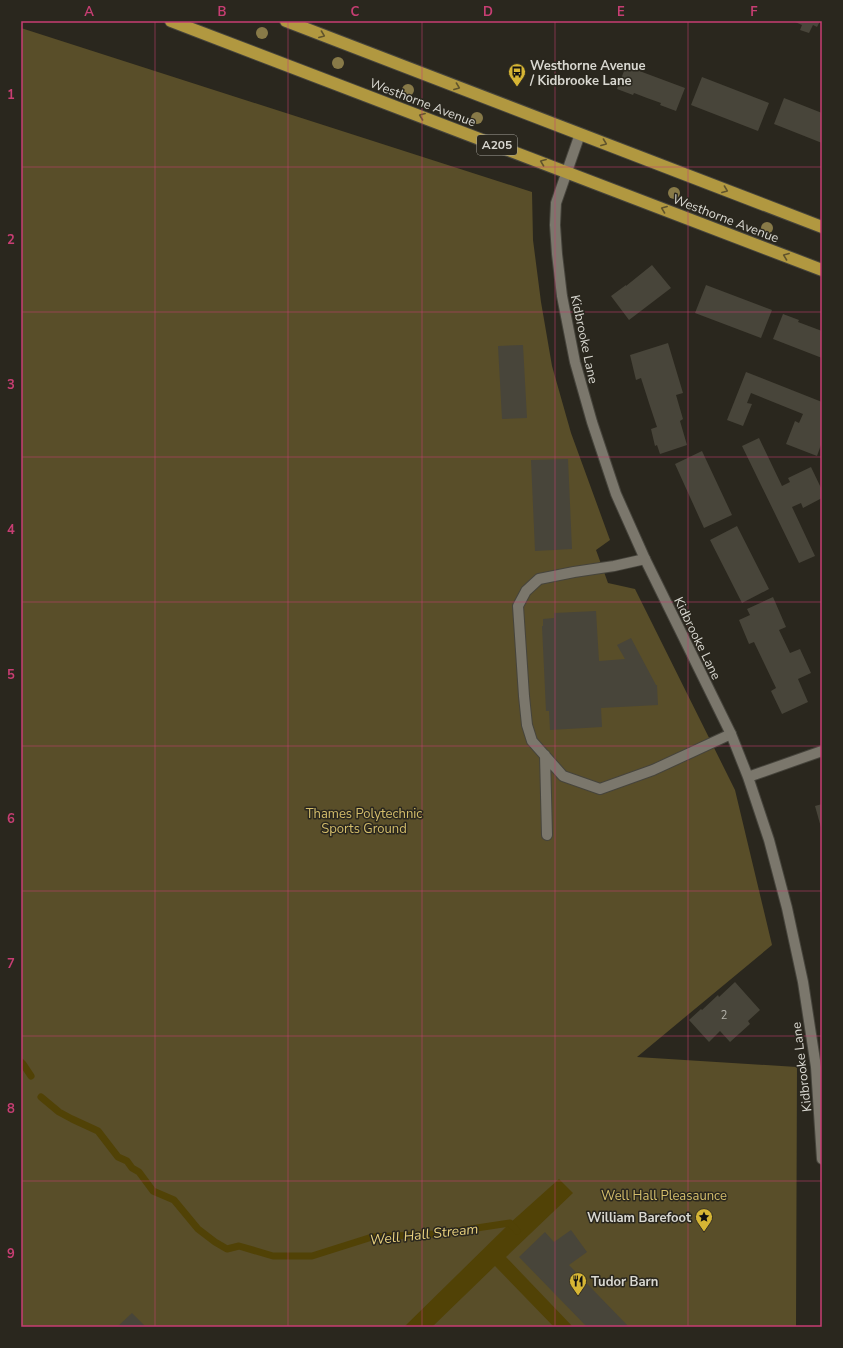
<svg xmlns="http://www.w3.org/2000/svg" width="843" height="1348" font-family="'Nunito Sans',sans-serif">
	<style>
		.green { fill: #594e29 }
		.water { fill: #514206 }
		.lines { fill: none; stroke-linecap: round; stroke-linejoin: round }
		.stream { stroke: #514206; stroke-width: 7 }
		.building { fill: #48453a }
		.lane-casing { stroke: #46443c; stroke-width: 12 }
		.street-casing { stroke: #46443c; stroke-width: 12 }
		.highway-casing { stroke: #46443c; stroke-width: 14 }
		.lane { stroke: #7b776c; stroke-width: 10 }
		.street { stroke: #7b776c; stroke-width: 10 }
		.highway { stroke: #b19840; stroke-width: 12 }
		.tree { fill: #887a48 }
		.oneway { stroke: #60542c }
		.grid { fill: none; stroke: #c73e73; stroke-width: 1; stroke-opacity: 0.55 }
		.labels { text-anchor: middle; stroke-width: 3; stroke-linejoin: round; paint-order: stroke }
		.number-label { font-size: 11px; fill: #b5b3ab }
		.shield { fill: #2a271e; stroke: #a4a39b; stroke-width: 1 }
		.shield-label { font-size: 12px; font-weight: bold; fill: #d9d8d1 }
		.poi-label { font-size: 13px; font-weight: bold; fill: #d9d8d1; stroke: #2a271e; text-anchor: start }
		.street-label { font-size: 13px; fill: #d9d8d1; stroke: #2a271e }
		.park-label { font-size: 13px; fill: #d4bd6b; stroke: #2a271e }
		.water-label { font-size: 14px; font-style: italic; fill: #e8d07e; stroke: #2a271e }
		.neatline { fill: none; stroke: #c73e73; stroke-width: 1.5 }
		.grid-label { font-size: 13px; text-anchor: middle; font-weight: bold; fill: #c73e73 }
	</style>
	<rect width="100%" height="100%" fill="#2a271e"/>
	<path class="green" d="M21,28l511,164 1,48 8,62 11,64 19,67 39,107 -14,10 12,33 27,6 100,201 37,155 -135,112 160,10 -1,260h-775z"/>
	<path class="water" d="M559,1179l14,14 -67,64 67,70h-19l-59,-61 -63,61h-28l106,-104z"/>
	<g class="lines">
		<path class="stream" d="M21,1062l2,2 8,12
			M41,1097l18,15 13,7 26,12 20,26 9,4 5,7 7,4 14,19 21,9 24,29 17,13 12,7 12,-3 34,10h39l60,-19 65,-3 73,-11 7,8"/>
	</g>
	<path class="building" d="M793,21h27l-3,6 -4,-2 -4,8 -9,-3 2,-5z
		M626,66l59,22 -9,23 -16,-6 1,-2 -14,-5 -13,-5 -1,2 -16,-6z
		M702,77l67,26 -11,28 -67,-26z
		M784,98l38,15v30l-48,-19z
		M652,265l19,23 -42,32 -18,-24 15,-11v1z
		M706,285l66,25 -11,28 -66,-25z
		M783,314l16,6 -1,2 24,9v27l-49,-19z
		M668,343l15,50 -7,2 7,24 -3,2 7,24 -27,9 -3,-9 -2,1 -4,-17 6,-2 -8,-24 -8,-25 -5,2 -6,-25z
		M523,345l4,73 -25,1 -4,-73z
		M746,372l76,30v26l-1,3 1,1v10l-5,14 -31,-12 9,-23 4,2 4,-9 -52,-21 -4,10 5,1 -9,22 -16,-6z
		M759,438l23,48 8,-4 -2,-4 23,-11 11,23v8l-19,10 -2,-5 -9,4 23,49 -16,7 -57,-117z
		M702,451l30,64 -28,13 -29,-64z
		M568,459l4,90 -37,2 -4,-91z
		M737,526l32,63 -27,14 -32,-63z
		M773,597l13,30 -7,3 11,23 10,-4 11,24 -13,6 10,23 -26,12 -11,-23 5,-3 -22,-46 -5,2 -10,-24 11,-5 -3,-6z
		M596,611l3,50 26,-2 -8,-14 14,-7 25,47h1l1,20 -57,3 1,19 -52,3 -1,-19h-3l-4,-85h1v-7l11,-1v-5z
		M822,804v27l-7,-25z
		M735,982l25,28 -12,11 2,3 -20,18 -10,-11 -11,11 -20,-22 12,-11 1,1 16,-15 1,2z
		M571,1230l16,22 -18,13 60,62h-42l-68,-70 26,-25 9,10z
		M132,1313l14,14h-29z"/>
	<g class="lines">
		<g class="lane-casing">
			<path id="lane" d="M645,559l-31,7 -40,6 -35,7 -13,12 -8,15 6,90 3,29 5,16 31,35 37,13 53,-19 78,-36
				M545,755l2,80"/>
		</g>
		<g class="street-casing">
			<path id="street" d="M580,134l-24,69 -1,22 2,29 5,42 13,66 17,60 24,72 29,65 86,175 17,43 21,63 18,68 16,74 13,85 6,92
				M748,777l74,-26"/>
		</g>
		<g class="highway-casing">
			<path id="highway" d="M171,21l651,249
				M286,21l536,206"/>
		</g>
		<use href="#lane" class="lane"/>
		<use href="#street" class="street"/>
		<use href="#highway" class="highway"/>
	</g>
	<g class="tree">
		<circle cx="262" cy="33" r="6"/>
		<circle cx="338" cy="63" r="6"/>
		<circle cx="408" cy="90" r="6"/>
		<circle cx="477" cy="118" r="6"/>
		<circle cx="674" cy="193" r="6"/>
		<circle cx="767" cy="228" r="6"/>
	</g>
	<defs><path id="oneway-chevron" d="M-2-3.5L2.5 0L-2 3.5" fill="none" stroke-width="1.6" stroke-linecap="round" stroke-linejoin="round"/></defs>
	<g class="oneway">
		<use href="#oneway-chevron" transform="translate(322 35) rotate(21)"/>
		<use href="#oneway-chevron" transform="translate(457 87) rotate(21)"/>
		<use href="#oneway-chevron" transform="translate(422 116) rotate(-159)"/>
		<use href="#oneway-chevron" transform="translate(604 143) rotate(21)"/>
		<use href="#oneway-chevron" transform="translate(543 162) rotate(-159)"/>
		<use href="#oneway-chevron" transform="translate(725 190) rotate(21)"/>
		<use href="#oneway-chevron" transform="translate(664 209) rotate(-159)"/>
		<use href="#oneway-chevron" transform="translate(786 256) rotate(-159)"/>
	</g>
	<path class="grid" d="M155,21v1306M288,21v1306M422,21v1306M555,21v1306M688,21v1306M21,167h801M21,312h801M21,457h801M21,602h801M21,746h801M21,891h801M21,1036h801M21,1181h801"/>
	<defs>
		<g id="bus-pin" transform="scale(0.9)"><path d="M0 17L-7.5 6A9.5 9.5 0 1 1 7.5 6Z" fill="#d6b534" stroke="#2a271e"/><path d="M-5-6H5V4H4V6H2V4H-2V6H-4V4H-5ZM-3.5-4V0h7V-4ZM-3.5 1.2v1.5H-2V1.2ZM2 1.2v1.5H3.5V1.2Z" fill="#111"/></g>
		<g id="sight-pin" transform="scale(0.9)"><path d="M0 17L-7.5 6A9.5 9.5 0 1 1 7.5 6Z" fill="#d6b534" stroke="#2a271e"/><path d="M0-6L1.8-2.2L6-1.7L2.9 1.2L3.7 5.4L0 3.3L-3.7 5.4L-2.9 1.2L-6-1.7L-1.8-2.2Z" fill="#111"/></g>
		<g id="restaurant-pin" transform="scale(0.9)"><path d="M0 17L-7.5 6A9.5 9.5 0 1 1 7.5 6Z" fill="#d6b534" stroke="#2a271e"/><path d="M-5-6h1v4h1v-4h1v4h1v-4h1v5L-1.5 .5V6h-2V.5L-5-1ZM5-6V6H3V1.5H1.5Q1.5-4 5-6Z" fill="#111"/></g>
	</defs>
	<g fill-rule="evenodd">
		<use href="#bus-pin" x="517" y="72"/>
		<use href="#sight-pin" x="704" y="1217"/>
		<use href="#restaurant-pin" x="578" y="1281"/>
	</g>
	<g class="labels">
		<g class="number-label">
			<text x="724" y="1019">2</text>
		</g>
		<rect class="shield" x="477" y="135" width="40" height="20" rx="3"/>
		<g class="shield-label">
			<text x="497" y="149">A205</text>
		</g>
		<g class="poi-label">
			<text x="530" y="70">Westhorne Avenue<tspan x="530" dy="15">/ Kidbrooke Lane</tspan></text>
			<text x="691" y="1222" text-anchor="end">William Barefoot</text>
			<text x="591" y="1286">Tudor Barn</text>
		</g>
		<g class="street-label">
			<text transform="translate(423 102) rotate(21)" y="5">Westhorne Avenue</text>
			<text transform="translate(726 218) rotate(21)" y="5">Westhorne Avenue</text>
			<text transform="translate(585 339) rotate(78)" y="5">Kidbrooke Lane</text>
			<text transform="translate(698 638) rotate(64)" y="5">Kidbrooke Lane</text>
			<text transform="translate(801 1067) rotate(-97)" y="5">Kidbrooke Lane</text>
		</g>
		<g class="park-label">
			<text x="364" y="818">Thames Polytechnic<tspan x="364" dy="15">Sports Ground</tspan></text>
			<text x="664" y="1200">Well Hall Pleasaunce</text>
		</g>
		<g class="water-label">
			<text transform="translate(424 1234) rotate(-6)" y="5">Well Hall Stream</text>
		</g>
	</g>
	<rect width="843" height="1348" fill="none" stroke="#2a271e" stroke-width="44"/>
	<rect x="22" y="22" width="799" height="1304" class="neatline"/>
	<g class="grid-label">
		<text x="89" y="16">A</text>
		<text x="222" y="16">B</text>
		<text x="355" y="16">C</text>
		<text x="488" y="16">D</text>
		<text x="621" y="16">E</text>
		<text x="754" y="16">F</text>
		<text x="11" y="99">1</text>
		<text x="11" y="244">2</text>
		<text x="11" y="389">3</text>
		<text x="11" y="534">4</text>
		<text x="11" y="679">5</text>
		<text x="11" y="823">6</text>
		<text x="11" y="968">7</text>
		<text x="11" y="1113">8</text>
		<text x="11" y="1258">9</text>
	</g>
</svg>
